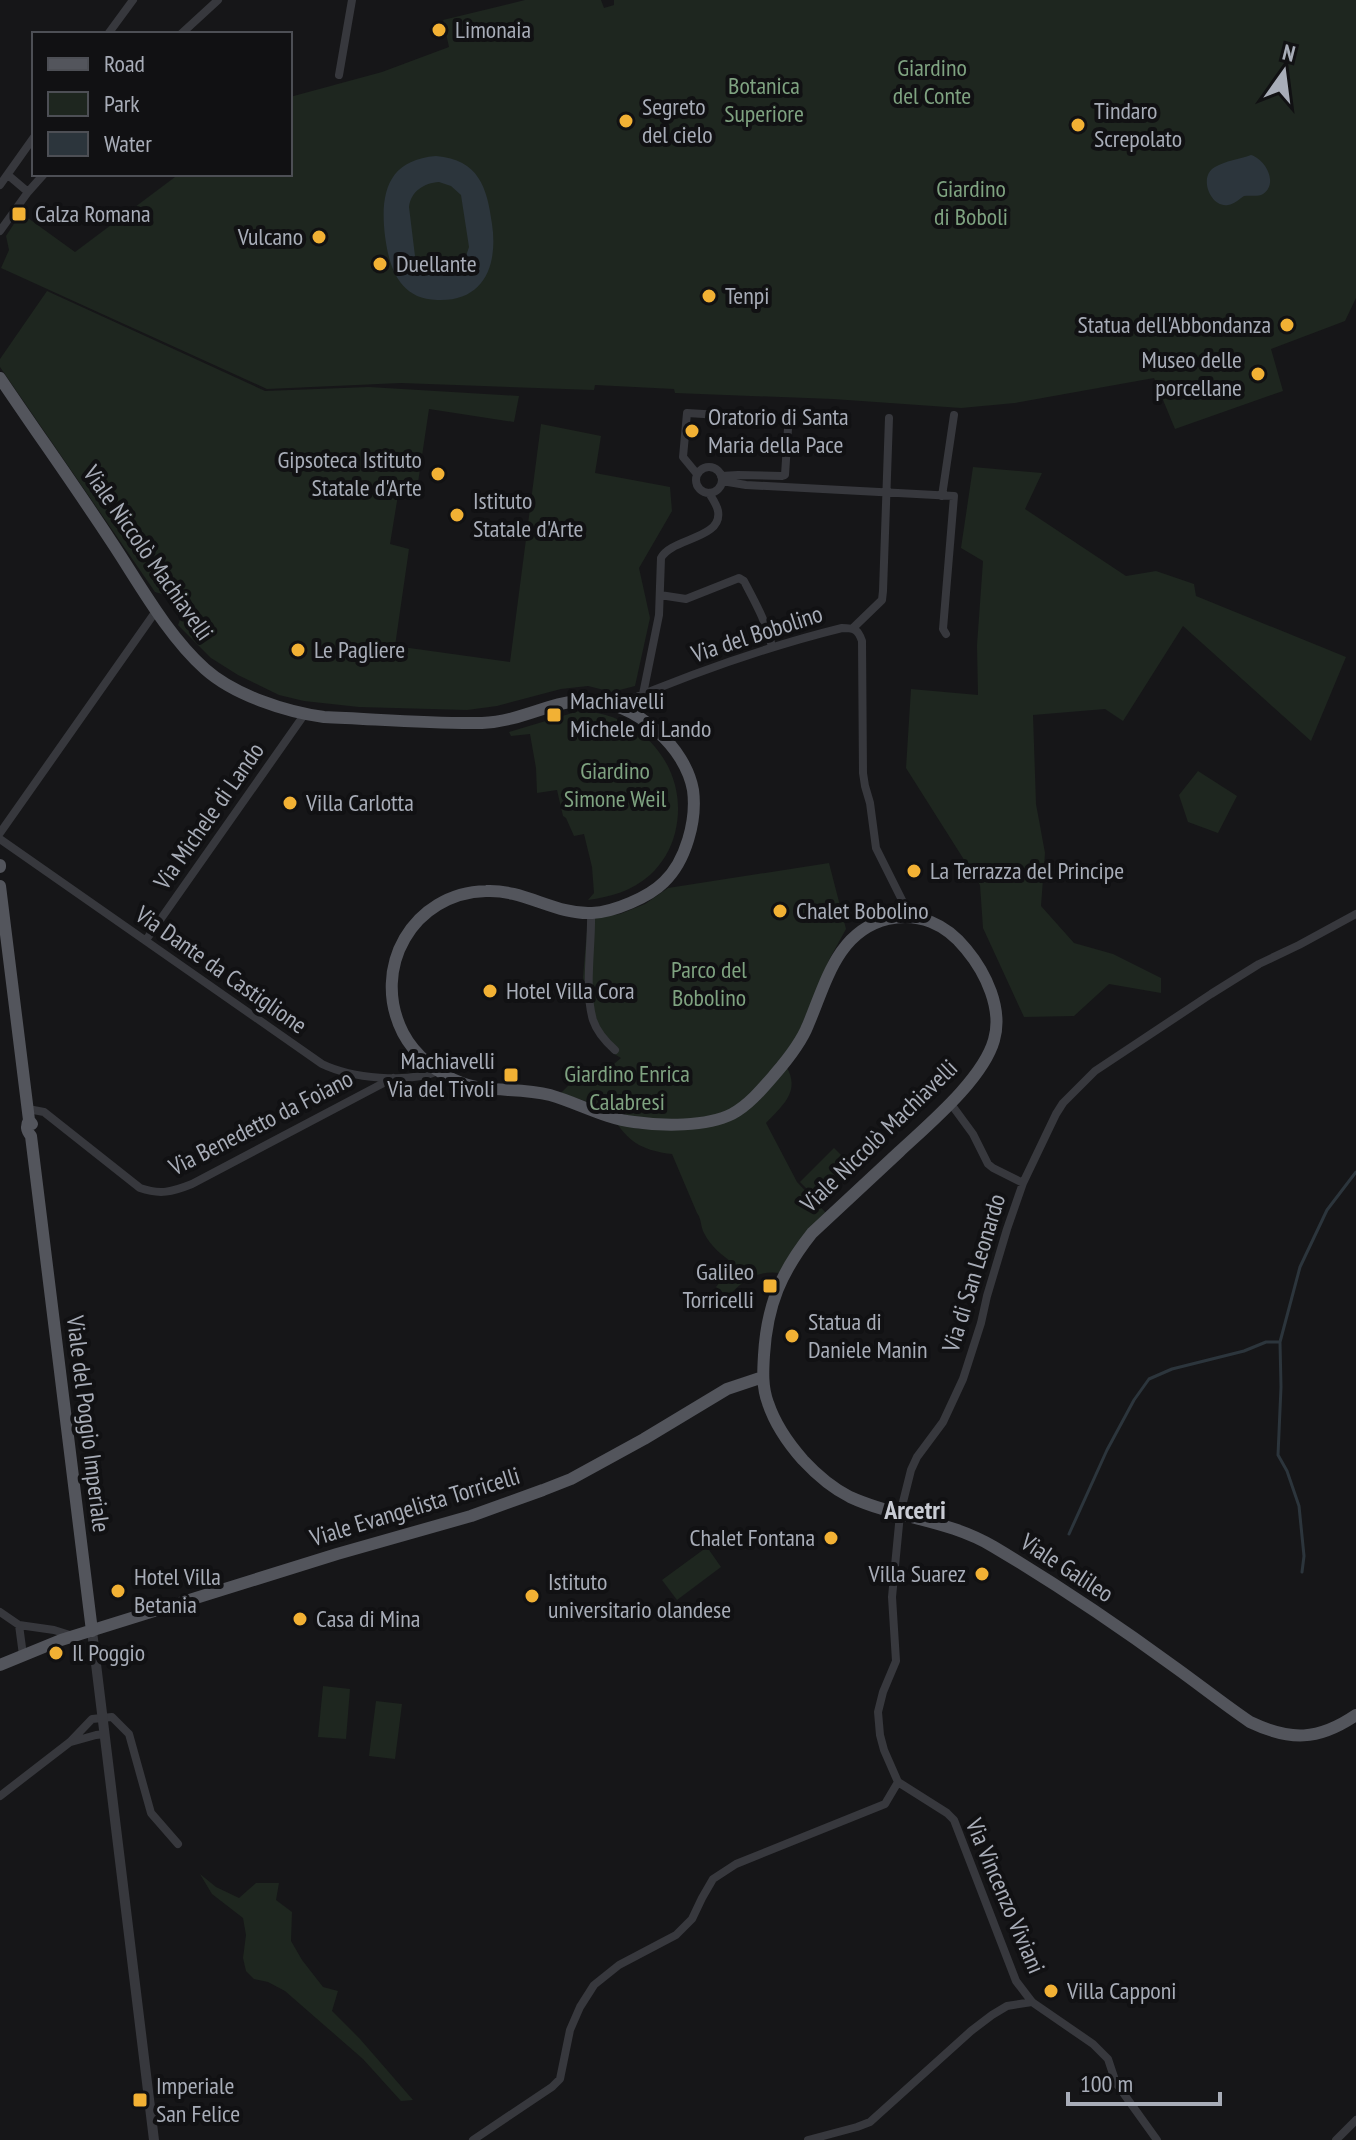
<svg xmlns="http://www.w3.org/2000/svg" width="1356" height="2140" font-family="'PT Sans Narrow',sans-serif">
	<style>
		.green { fill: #1e261f }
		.water { fill: #2c353c; fill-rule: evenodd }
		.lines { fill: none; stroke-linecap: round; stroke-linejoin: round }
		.stream { stroke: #2c353c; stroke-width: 3 }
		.minor { stroke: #37383d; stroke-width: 8 }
		.tertiary { stroke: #37383d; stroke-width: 10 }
		.primary { stroke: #53555c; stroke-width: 12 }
		.poi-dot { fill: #f2b134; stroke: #111113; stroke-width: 3 }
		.labels { text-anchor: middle; stroke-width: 8; stroke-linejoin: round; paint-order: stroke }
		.poi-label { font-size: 24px; fill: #a8adb8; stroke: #111113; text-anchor: start }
		.park-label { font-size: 24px; fill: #7fa381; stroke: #111113 }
		.street-label { font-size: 24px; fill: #a8adb8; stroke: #111113 }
		.neighbourhood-label { font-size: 26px; font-weight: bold; fill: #c9ccd4; stroke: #111113 }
	</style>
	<rect width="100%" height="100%" fill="#161618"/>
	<path class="green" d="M525,0h76l3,8 10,-3v-5h742v298l-11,23 -74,28 12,42 -108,38 -21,-51 -139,25 -54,5 -128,-9 -158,-6 -1,-4 -79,-4 -1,5 -193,-7 -134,6 -266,-121 8,-18 -3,-14 15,-23 54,39 104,-78h111v-77l92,-25 67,-25 -6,-27z
		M47,291l218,100 104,-4 150,9 -5,26 -85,-13 -13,87 -18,-1 -8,49 19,5 -14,97 115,16 31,-238 60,12 -6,37 75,14 2,24 -33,57 11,50 -15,68 -23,6 -24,-6 -27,3 -64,17 -30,4 -108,-3 -55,-6 -25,-6 -41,-20 -27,-17 -33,-33c9,-20 -6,-29 -23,-33l-155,-225v-8z
		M973,467l69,6 -17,36 101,67 30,-5 38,13 2,12 150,61 -35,84 -128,-115 -60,95 -18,-12 -72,6 3,89 9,49 -4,53 33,37 39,11 48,24v15l-52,-9 -35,32 -50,1 -41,-89 -3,-43 -74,-117 5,-79 67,6 -1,-50 6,-84 -22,-13z
		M579,711c63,1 112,59 96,122 -4,16 -13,31 -25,42 -18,16 -40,22 -62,25l6,-7 -2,-26 -8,-33 -10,2 -8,-18 -3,-2 -6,-26 -20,3 -1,-25 -6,-34 -19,2 -2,-4z
		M1198,771l39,25 -19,37 -30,-11 -9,-27z
		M829,863l17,66 -17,31 -33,79 -49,60 -15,10 -21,7 -28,4 -50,-3 -72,-24 8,-8h20l32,-27 -10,-6 -25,-47 -3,-28 5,-59 32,-4 25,-10 23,-16z
		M786,1066c15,25 -3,39 -20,57l31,59 30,32 -47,59c-22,-3 -38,7 -52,24l-12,-10 18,-23c-12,-9 -23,-17 -30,-31 -4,-8 -2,-13 -7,-20l-25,-59c-26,-3 -42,-10 -56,-32l23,7h41l60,-15 19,-13z
		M834,1148l19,19 -34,34 -19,-19z
		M707,1547l14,20 -44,33 -15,-20z
		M323,1686l27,3 -4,50 -28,-2z
		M376,1701l26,3 -7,55 -26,-3z
		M200,1874l16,13 23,11 17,-15h23l-3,17 16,12 -1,29 11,19 21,27 15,4 -6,20 28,28 53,61 -12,1 -38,-42 -78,-68 -17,-9 -14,-3 -8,-8 -3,-13 3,-23 -3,-17 -31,-24z"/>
	<path class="water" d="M1251,155c14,4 28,28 12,39 -5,3 -12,1 -19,2 -5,3 -9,8 -16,9 -18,3 -30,-29 -13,-38 10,-6 25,-8 36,-12z
		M436,156c43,4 51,31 56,68 6,40 -7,78 -55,76 -38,-1 -48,-33 -52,-64 -5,-42 2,-76 51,-80zM439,182l12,4 10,9 8,52 -6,18 -17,9c-15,0 -25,-4 -31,-18l-6,-49c2,-16 15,-24 30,-25z"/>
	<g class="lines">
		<path class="stream" d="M1069,1534l38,-84 27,-50 15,-21 23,-10 72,-18 22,-9h14
			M1302,1572l2,-16 -5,-50 -12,-35 -9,-16 3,-68 -1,-45 20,-75 27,-57 29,-38"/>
		<path class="minor" d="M108,34l25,-34
			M181,34l37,-34
			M339,75l13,-75
			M8,175l20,17
			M0,185l34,-48
			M0,231l28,-39 16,-18
			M696 480a13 13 0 1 1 26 0a13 13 0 1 1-26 0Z
			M697,474l-14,-17 4,-44 33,2
			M721,476l17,-1 44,1 3,-1 4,-62
			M722,481l24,4 208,11 -11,133 3,5
			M942,496l12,-81
			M660,595l26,4 53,-21 5,3c11,21 23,42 28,66
			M853,628l29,-28 1,-9 6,-173
			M643,694l16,-79 2,-57c10,-20 62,-19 57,-47 -1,-6 -6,-13 -9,-18
			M617,705c73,-31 148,-58 225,-77 12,0 16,1 20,13l1,132 2,13 5,17 6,45 34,68
			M0,833l156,-222
			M0,839l322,225c29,14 86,20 116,7
			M591,914c1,31 -7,76 2,106 4,12 13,22 22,30
			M146,940l158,-225
			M951,1104l22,30 15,30 5,4 30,15
			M28,1109l16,3 96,76c20,7 32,4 52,-4l201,-106
			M0,1612l19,13 35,5 19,6
			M19,1625l4,30
			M71,1742l25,-7 9,-1
			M898,1782l49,31 7,7 62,161 16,21 61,42 15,15 8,24 41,57
			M0,1796l70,-54 22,-23 20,-2 17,17 22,79 27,31
			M473,2140l79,-53 8,-8 10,-49 10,-23 14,-22 25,-20 57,-30 16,-16 10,-21 11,-19 23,-15 149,-60 13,-22 -14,-32 -4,-15 -2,-23 5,-20 13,-31 -4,-64 8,-83 11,-44 6,-13 26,-35 20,-43 18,-56 6,-27 20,-67 16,-46 33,-69 7,-11 32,-32 116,-77 48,-30 40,-19 57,-31
			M808,2140l49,-13 13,-5 101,-91 21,-16 15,-9 25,-4
			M1336,2140l20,-20"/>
		<path class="tertiary" d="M92,1631l62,509"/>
		<path class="primary" d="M0,378c37,55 75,108 111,163 28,42 56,94 94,128 29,26 81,43 119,48 52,2 105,7 158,6 24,-1 45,-9 67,-16 41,-13 78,-4 109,25 17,15 31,36 35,58 4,30 -7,71 -29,92 -15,15 -50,30 -72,31 -36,2 -69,-24 -106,-22 -73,2 -116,77 -83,142 12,23 35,41 59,50 27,10 58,4 88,12 28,8 56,24 84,27 28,4 72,5 98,-8 17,-9 31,-26 43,-40 13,-15 26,-31 33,-49 18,-42 29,-94 80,-106 31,-7 58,5 78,30 20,24 37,60 28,91 -11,39 -65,84 -95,112 -29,27 -58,54 -87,81 -31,39 -45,72 -48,122 -1,16 -2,32 4,48 7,21 20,40 35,57 13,14 29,28 47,37 48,22 97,22 144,50 62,37 123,78 182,121 25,18 49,37 74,54 40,19 68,19 106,-7
			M0,865v2
			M0,886l29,234 3,4
			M29,1120c-3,6 -3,10 2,16l61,495
			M0,1665l61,-25 276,-86 134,-38 72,-26 28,-11 73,-40 83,-50 36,-12"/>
	</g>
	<g class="poi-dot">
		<circle cx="439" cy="30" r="8"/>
		<circle cx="626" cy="121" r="8"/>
		<circle cx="1078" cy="125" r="8"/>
		<rect x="11" y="206" width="16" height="16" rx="4"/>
		<circle cx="319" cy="237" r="8"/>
		<circle cx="380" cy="264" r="8"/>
		<circle cx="709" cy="296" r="8"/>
		<circle cx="1287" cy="325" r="8"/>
		<circle cx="1258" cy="374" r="8"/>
		<circle cx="692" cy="431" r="8"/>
		<circle cx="438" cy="474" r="8"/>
		<circle cx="457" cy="515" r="8"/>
		<circle cx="298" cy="650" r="8"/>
		<rect x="546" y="707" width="16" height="16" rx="4"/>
		<circle cx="290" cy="803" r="8"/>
		<circle cx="914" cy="871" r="8"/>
		<circle cx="780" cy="911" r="8"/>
		<circle cx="490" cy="991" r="8"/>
		<rect x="503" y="1067" width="16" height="16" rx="4"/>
		<rect x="762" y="1278" width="16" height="16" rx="4"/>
		<circle cx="792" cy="1336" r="8"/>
		<circle cx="831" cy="1538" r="8"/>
		<circle cx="982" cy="1574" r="8"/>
		<circle cx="118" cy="1591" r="8"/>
		<circle cx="532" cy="1596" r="8"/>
		<circle cx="300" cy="1619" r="8"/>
		<circle cx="56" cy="1653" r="8"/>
		<circle cx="1051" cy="1991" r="8"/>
		<rect x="132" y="2092" width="16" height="16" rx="4"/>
	</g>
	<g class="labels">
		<g class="poi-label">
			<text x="455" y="38">Limonaia</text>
			<text x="642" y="115">Segreto<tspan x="642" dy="28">del cielo</tspan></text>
			<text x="1094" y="119">Tindaro<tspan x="1094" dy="28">Screpolato</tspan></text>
			<text x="35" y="222">Calza Romana</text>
			<text x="303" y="245" text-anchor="end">Vulcano</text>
			<text x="396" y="272">Duellante</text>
			<text x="725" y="304">Tenpi</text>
			<text x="1271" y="333" text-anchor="end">Statua dell'Abbondanza</text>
			<text x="1242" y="368" text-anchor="end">Museo delle<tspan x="1242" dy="28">porcellane</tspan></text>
			<text x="708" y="425">Oratorio di Santa<tspan x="708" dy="28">Maria della Pace</tspan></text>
			<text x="422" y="468" text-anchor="end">Gipsoteca Istituto<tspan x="422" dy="28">Statale d'Arte</tspan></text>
			<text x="473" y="509">Istituto<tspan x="473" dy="28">Statale d'Arte</tspan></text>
			<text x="314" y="658">Le Pagliere</text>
			<text x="570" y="709">Machiavelli<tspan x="570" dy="28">Michele di Lando</tspan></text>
			<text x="306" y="811">Villa Carlotta</text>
			<text x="930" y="879">La Terrazza del Principe</text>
			<text x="796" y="919">Chalet Bobolino</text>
			<text x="506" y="999">Hotel Villa Cora</text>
			<text x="495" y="1069" text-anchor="end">Machiavelli<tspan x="495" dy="28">Via del Tivoli</tspan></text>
			<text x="754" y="1280" text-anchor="end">Galileo<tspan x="754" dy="28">Torricelli</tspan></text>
			<text x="808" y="1330">Statua di<tspan x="808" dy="28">Daniele Manin</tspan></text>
			<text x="815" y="1546" text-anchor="end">Chalet Fontana</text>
			<text x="966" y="1582" text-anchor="end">Villa Suarez</text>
			<text x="134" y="1585">Hotel Villa<tspan x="134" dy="28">Betania</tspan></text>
			<text x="548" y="1590">Istituto<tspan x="548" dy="28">universitario olandese</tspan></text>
			<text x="316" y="1627">Casa di Mina</text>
			<text x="72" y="1661">Il Poggio</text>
			<text x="1067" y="1999">Villa Capponi</text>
			<text x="156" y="2094">Imperiale<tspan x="156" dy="28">San Felice</tspan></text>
		</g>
		<g class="park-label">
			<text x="932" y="76">Giardino<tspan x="932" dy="28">del Conte</tspan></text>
			<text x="764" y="94">Botanica<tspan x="764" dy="28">Superiore</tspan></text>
			<text x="971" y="197">Giardino<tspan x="971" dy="28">di Boboli</tspan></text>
			<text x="615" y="779">Giardino<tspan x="615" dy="28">Simone Weil</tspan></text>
			<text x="709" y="978">Parco del<tspan x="709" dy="28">Bobolino</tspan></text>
			<text x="627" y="1082">Giardino Enrica<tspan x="627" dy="28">Calabresi</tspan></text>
		</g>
		<g class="street-label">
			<text transform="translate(148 553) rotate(55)" y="8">Viale Niccolò Machiavelli</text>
			<text transform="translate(757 634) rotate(-18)" y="8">Via del Bobolino</text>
			<text transform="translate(209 816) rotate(-55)" y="8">Via Michele di Lando</text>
			<text transform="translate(221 970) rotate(35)" y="8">Via Dante da Castiglione</text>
			<text transform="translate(261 1123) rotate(-27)" y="8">Via Benedetto da Foiano</text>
			<text transform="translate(879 1136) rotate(-44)" y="8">Viale Niccolò Machiavelli</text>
			<text transform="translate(974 1273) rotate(-73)" y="8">Via di San Leonardo</text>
			<text transform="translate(88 1424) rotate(83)" y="8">Viale del Poggio Imperiale</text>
			<text transform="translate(415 1507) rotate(-17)" y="8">Viale Evangelista Torricelli</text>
			<text transform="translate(1067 1568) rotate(33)" y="8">Viale Galileo</text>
			<text transform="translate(1005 1896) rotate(67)" y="8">Via Vincenzo Viviani</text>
		</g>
		<g class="neighbourhood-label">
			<text x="915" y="1519">Arcetri</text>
		</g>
	</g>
	<rect x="32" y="32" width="260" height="144" fill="#111113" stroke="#4d4f55" stroke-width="2"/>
	<rect x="48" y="58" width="40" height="12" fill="#53555c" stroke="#4d4f55" stroke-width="2"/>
	<text x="104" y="72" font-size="24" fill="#a8adb8">Road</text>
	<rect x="48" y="92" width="40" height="24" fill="#1e261f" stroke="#4d4f55" stroke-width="2"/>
	<text x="104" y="112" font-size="24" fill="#a8adb8">Park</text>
	<rect x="48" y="132" width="40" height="24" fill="#2c353c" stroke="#4d4f55" stroke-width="2"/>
	<text x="104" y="152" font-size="24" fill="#a8adb8">Water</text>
	<g transform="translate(1284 72) rotate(14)" stroke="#111113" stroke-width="6" paint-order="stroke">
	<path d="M0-6L14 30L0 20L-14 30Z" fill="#a8adb8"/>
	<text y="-12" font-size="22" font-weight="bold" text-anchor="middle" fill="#a8adb8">N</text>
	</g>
	<path d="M1068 2092v12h152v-12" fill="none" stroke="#a8adb8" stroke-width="4"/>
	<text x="1080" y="2092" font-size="24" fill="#a8adb8" stroke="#111113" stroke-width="6" paint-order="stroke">100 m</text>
</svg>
